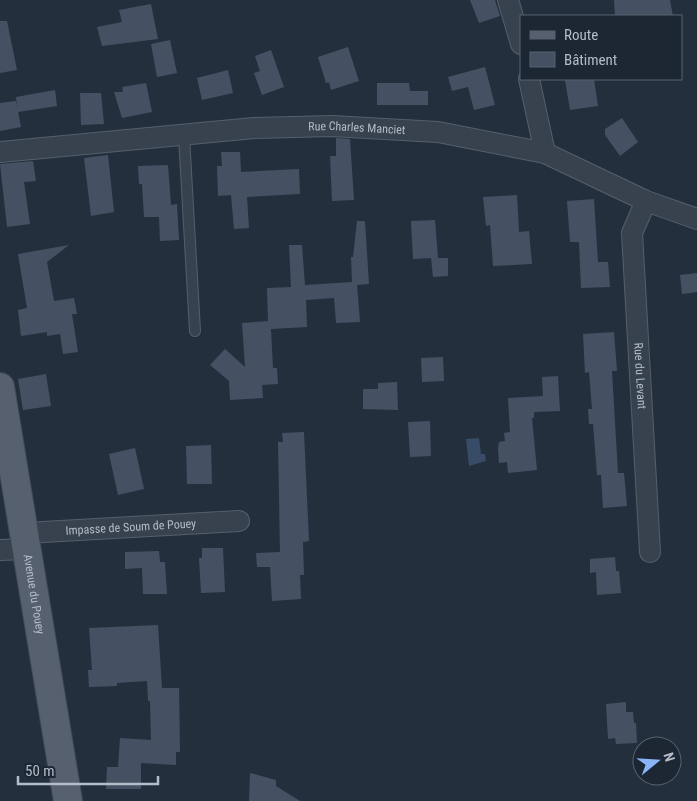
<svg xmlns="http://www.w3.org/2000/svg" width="697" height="801" font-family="'Roboto Condensed',sans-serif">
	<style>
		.water { fill: #394c67 }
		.building { fill: #455162 }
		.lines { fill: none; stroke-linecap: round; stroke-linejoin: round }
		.service-casing { stroke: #565f6c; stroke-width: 12 }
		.minor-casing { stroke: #565f6c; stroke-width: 22 }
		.primary-casing { stroke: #414a57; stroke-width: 30 }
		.service { stroke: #38414e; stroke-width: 10 }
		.minor { stroke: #38414e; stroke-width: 20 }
		.primary { stroke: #56606e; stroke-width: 28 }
		.labels { text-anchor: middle; stroke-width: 4.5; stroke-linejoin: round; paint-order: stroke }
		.street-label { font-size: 12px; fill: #b4bcc9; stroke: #1d2633 }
	</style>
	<rect width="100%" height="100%" fill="#242f3e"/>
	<path class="water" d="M479,438l2,16h4l1,7 -17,5 -3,-27z"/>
	<path class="building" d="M470,0h25l5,16 -21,7z
		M614,0h56l3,16h-58z
		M151,4l7,35 -56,7 -5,-19 25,-5 -3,-12z
		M0,21h7l10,49 -17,3z
		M170,40l7,33 -20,4 -6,-33z
		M348,47l11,34 -28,9 -2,-8 -3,1 -8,-26z
		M271,50l13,37 -22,8 -8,-22 6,-2 -5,-15z
		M485,67l10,38 -21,5 -6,-23 -16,4 -4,-14z
		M228,70l5,23 -31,7 -5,-22z
		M594,79l4,27 -28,4 -5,-30z
		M146,83l6,29 -30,6 -8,-26h9l-1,-5z
		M377,83h32l1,8h18v14h-51z
		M55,90l2,16 -39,6 -2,-15z
		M80,93h21l3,31 -23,1z
		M16,101l5,26 -21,4v-28z
		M622,118l16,24 -18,14 -15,-21v-6z
		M336,138l14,1 4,61 -22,1 -2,-45h6z
		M221,152h19l1,20 58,-3 1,25 -53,3 2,31 -15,1 -3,-34 -13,1 -1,-30h5z
		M108,155l6,57 -23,4 -7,-58z
		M33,161l3,20 -12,1 6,42 -23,3 -7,-63z
		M168,165l3,40 6,-1 2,36 -19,1 -1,-24h-15l-2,-33h-3l-1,-18z
		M517,195l2,37 10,-1 3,33 -39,2 -3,-41 -4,1 -3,-29z
		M594,199l4,63h10l2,25 -29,1 -2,-46h-9l-3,-41z
		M435,220l3,38h10v18l-15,1 -2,-19 -18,1 -2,-38z
		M357,221h8l4,63 -12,1 3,37 -24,1 -2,-25 -28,2 1,27 -36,2 2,39h4l1,16 -16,1 1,13 -33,2 -1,-19 -19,-16 15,-16 20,18 -3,-44 26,-2 -1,-33 24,-1 -2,-42h13l3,40 47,-3 -1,-25h2z
		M69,245l-22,17 7,39 20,-3 3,16h-5l6,38 -15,2 -3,-20 -13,2v-4l-26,4 -3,-26 9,-2 -9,-54z
		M697,273v19l-15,2 -2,-19z
		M614,332l3,39h-5l6,102h6l3,33 -24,2 -2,-33h-4l-4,-51h-4l-1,-15h4l-3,-37 -4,1 -2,-39z
		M443,357l1,24 -22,1 -1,-24z
		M46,374l5,32 -28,4 -5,-31z
		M558,376l2,35 -26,1v6h-2l5,52 -29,3 -1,-11 -8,1 -1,-14 1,-7 6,-1 -1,-8 6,-1 -2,-34 35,-2 -1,-19z
		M397,382l1,28 -35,-1v-20h15v-6z
		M430,421l1,35 -21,1 -2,-35z
		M304,432l5,109 -6,1 1,33h-4l1,24 -29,2 -2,-34h-13l-1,-14 24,-1 -2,-110h5l-1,-9z
		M211,445l1,39h-25l-1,-38z
		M135,448l9,41 -26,6 -9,-41z
		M202,548h21l2,44 -24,1 -2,-35h3z
		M159,551l1,11h5l2,32h-24l-1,-26 -17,1v-17z
		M615,557l1,14h3l2,22 -24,2 -1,-23 -6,1v-14z
		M158,625l4,63h17l1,64h-4v13l-35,-2v26h-35l1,-22h11l2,-29 31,2 -1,-39h-2l-1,-20 -30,2v3l-28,1 -1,-17h4l-3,-42z
		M626,702v10h7l1,11h2l1,20 -21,1 -1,-6 -7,1 -2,-35z
		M250,773l26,7v6l24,15h-51z"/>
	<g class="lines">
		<g class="service-casing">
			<path id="service" d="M184,136l11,195"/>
		</g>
		<g class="minor-casing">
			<g id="minor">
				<path d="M508,0l13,44"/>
				<path d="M529,79l16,74"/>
				<path id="s1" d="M0,152l254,-24 78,-2 106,6 107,21 101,48 51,18"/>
				<path id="s2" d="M646,201l-14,32 18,319"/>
				<path id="s3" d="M25,533l214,-12"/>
				<path d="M0,550l26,-1"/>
			</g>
		</g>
		<g class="primary-casing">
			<g id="primary">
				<path id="s4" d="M0,387l68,414"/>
			</g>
		</g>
		<use href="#service" class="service"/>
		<use href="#minor" class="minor"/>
		<use href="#primary" class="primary"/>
	</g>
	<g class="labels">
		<g class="street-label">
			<text dy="4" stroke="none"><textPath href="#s1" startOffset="358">Rue Charles Manciet</textPath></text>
			<text dy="4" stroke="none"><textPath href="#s2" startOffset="178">Rue du Levant</textPath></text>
			<text dy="4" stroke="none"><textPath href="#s3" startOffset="106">Impasse de Soum de Pouey</textPath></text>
			<text dy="4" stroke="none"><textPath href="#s4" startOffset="210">Avenue du Pouey</textPath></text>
		</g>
	</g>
	<rect x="520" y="15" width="162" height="65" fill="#1d2633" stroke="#59626f"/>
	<rect x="530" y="31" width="25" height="8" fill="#56606e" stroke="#59626f"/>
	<text x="564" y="40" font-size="15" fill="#b4bcc9">Route</text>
	<rect x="530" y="52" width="25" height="15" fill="#455162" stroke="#59626f"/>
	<text x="564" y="65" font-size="15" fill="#b4bcc9">Bâtiment</text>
	<g transform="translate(657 761) rotate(72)"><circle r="24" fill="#1d2633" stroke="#59626f"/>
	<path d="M0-4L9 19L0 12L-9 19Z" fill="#8ab4f8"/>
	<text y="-8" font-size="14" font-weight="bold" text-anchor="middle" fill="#b4bcc9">N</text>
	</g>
	<path d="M18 776v8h140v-8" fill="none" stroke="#b4bcc9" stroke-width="2.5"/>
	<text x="25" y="776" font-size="15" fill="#b4bcc9" stroke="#1d2633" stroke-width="4" paint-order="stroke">50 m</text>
</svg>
